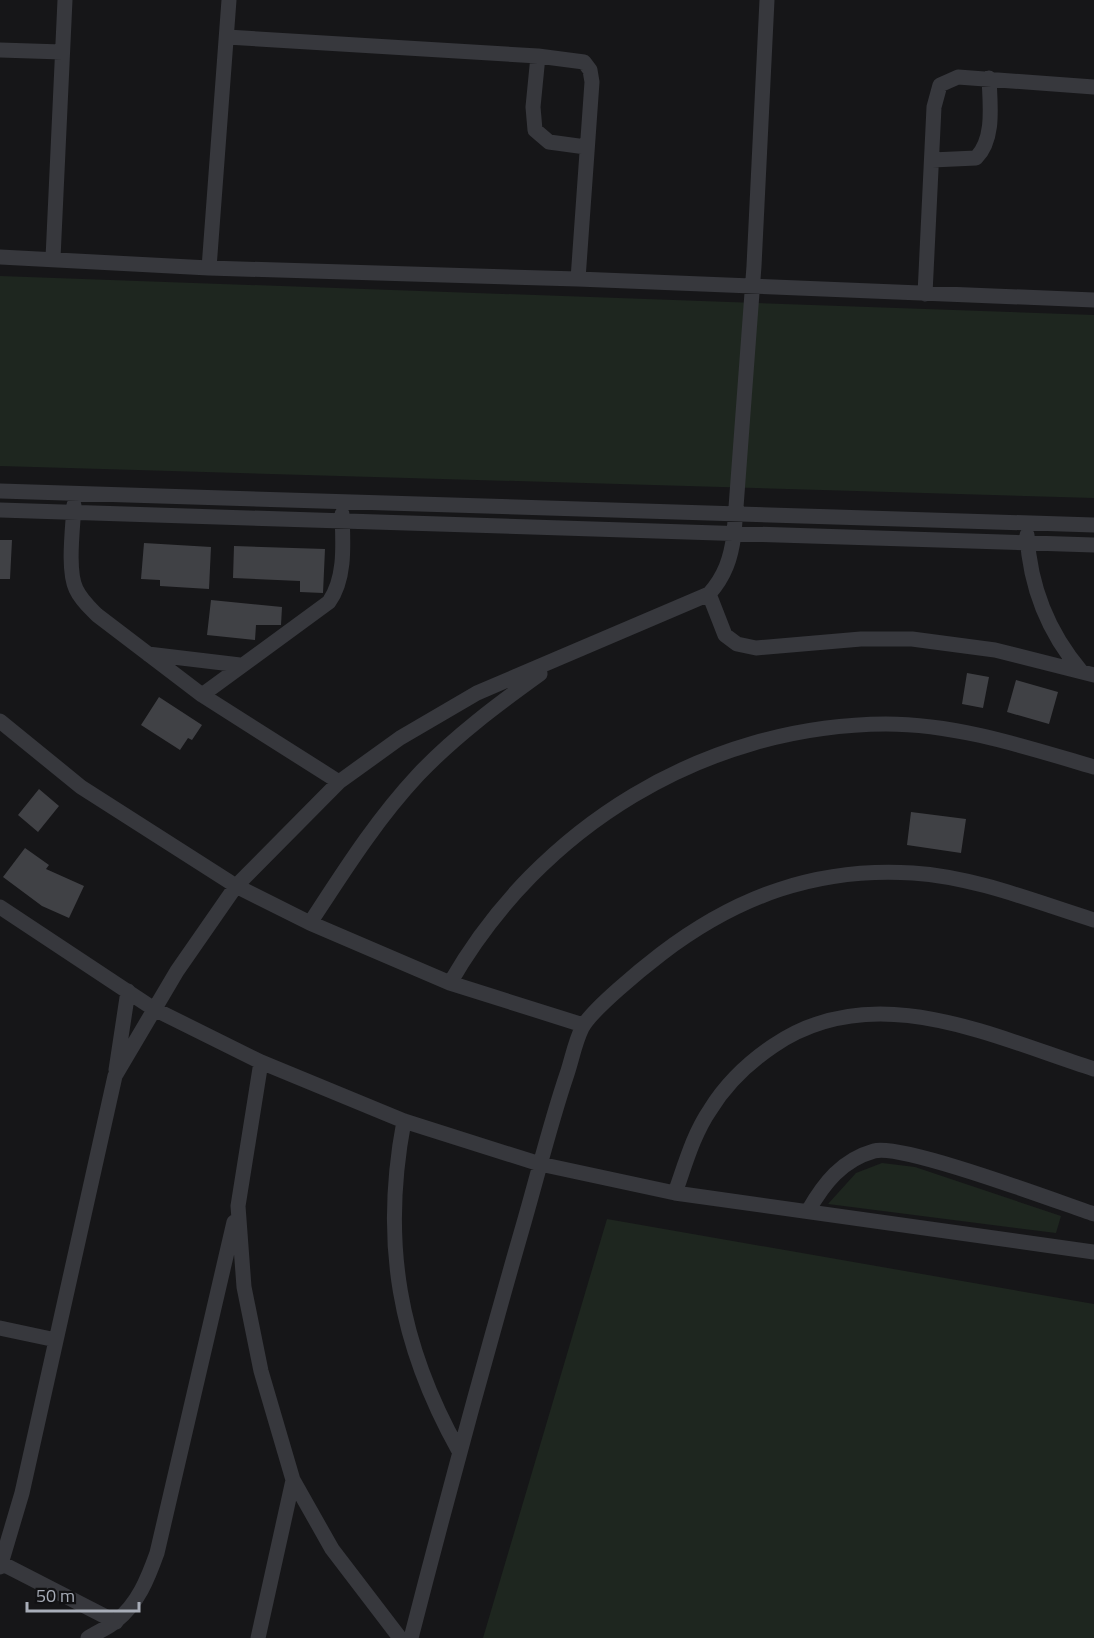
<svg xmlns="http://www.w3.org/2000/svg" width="1094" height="1638" font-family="'Titillium Web',sans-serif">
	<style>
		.green { fill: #1e261f }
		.building { fill: #404145 }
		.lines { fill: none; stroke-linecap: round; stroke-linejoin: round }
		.minor { stroke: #37383d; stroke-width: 15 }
	</style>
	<rect width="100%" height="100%" fill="#161618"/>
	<path class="green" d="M0,276l1094,39v183l-1094,-32z
		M882,1163l33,4 146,49 -5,17 -228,-29 28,-31z
		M607,1219l487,85v334h-611z"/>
	<path class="building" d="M0,540h12l-2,39h-10z
		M144,543l67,4 -2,42 -49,-3v-6l-19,-1z
		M234,546l91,3 -2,44 -23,-1v-11l-67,-3z
		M211,600l71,7 -1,18h-25l-1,15 -48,-5z
		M967,673l22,4 -6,31 -21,-4z
		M1016,680l42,12 -9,32 -42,-12z
		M159,697l43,28 -10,15 -4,-2 -8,12 -39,-25z
		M39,789l20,17 -21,26 -20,-17z
		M911,812l55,7 -5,34 -54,-8z
		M25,848l24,17 -3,4 38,17 -15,32 -27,-12 -39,-29z"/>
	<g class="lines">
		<path class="minor" d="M227,37l311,19 46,6 6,8 2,12 -14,197
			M0,50l62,2
			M538,56l-5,51 2,23 14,12 37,5
			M932,160l44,-2c19,-19 14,-54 13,-80
			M0,257l209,11 369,11 516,21
			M53,258l12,-258
			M209,268l20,-268
			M925,294l9,-187 6,-22 18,-8 136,10
			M0,491l1094,34
			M74,505c-1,22 -7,65 2,84 5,11 13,18 21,26l105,80 137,87
			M0,510l1094,35
			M1027,535c3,52 20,96 54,136
			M709,594l16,41 12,9 19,4 105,-9h51l83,11 99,25
			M148,654l92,11
			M202,695l127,-93c17,-24 14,-59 13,-88
			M0,721l81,66 155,99 74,37 140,60 133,42
			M0,907l154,102 107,53 143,59 136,43 135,29 419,59
			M310,923c34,-52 66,-103 108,-148 36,-38 79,-70 122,-101
			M450,983c89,-156 255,-258 436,-259 71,0 140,23 208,43
			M261,1062l-23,144 6,81 17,84 32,109 39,69 68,89
			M116,1070l12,-79
			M404,1121c-23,121 -5,223 55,330
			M675,1193c10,-28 18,-58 35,-83 16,-26 38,-47 63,-64 100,-69 218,-10 321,23
			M808,1211c16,-28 34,-51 66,-60 28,-8 184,51 220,63
			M0,1328l56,12
			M3,1564l113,58
			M0,1567l22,-74 93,-417 62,-105 59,-85 103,-104 61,-44 77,-45 232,-99c16,-18 22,-36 25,-60l20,-268 13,-266
			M88,1638c9,-6 20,-10 28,-17 22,-17 32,-43 41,-68l77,-331
			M258,1638l35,-158
			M411,1638c36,-140 74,-280 114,-419 14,-49 26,-98 42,-145 5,-15 8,-32 15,-46 9,-18 62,-61 79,-74 76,-58 156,-87 252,-81 62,4 123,29 181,47"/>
	</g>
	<path d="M27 1602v9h112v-9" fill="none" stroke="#a8adb8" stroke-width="3"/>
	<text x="36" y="1602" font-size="18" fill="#a8adb8" stroke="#111113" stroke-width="4.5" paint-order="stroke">50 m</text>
</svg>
